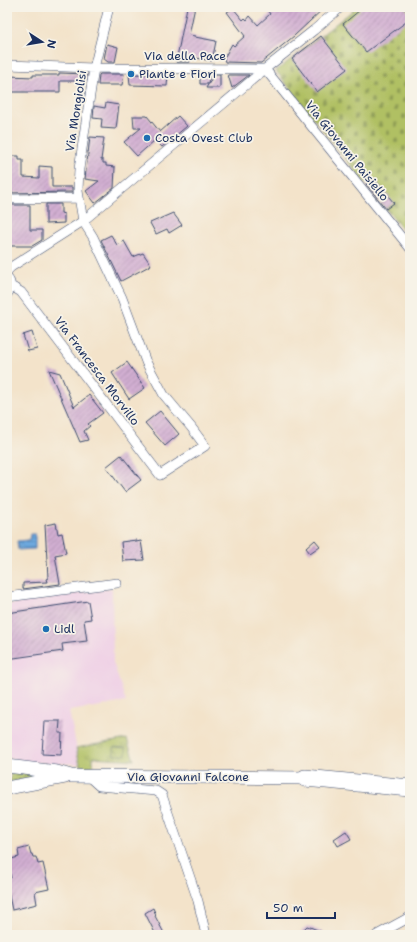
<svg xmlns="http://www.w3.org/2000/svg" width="417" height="942" font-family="'Shantell Sans',sans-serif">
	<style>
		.built { fill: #efd0e6 }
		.grass { fill: url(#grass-tufts); stroke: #667860 }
		.cemetery { fill: url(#cemetery-stones); stroke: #667860 }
		.park { fill: url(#park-crowns); stroke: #667860 }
		.water { fill: url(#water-rules); stroke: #446c9e }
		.building { fill: url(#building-hatch) }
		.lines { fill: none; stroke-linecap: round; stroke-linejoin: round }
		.street-casing { stroke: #3b4a6e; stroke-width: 10 }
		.secondary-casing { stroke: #3b4a6e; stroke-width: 14 }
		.highway-casing { stroke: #3b4a6e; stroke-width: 18 }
		.street { stroke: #fff; stroke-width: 9 }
		.secondary { stroke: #fff; stroke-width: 13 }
		.highway { stroke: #fff; stroke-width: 17 }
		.poi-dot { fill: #1f6fb2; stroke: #f7f3e8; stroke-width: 1.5 }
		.labels { text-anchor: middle; stroke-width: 3.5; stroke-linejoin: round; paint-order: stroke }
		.street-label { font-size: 12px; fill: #1b2f5e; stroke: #f7f3e8 }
		.poi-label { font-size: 12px; fill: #1b2f5e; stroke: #f7f3e8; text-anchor: start }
	</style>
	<defs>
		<pattern id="grass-tufts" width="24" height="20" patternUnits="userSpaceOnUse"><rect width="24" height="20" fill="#b0c063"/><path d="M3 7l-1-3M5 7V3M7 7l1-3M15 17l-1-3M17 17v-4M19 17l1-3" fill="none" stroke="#8e9c55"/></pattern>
		<pattern id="cemetery-stones" width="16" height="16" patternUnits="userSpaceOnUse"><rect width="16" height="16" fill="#b0c063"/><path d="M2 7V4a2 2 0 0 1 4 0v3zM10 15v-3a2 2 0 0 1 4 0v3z" fill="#8e9c55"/></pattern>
		<pattern id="park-crowns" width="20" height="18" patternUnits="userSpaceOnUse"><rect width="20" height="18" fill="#b0c063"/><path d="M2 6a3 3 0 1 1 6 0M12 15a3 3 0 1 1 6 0" fill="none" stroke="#8e9c55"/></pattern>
		<pattern id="water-rules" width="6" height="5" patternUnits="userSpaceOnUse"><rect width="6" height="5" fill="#6da9df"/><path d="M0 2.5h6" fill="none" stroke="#598ab8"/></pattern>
		<pattern id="building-hatch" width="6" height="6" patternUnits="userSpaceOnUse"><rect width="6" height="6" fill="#d2afd2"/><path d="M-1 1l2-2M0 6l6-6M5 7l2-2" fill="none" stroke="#aa8fae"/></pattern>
	</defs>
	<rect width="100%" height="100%" fill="#f7f3e8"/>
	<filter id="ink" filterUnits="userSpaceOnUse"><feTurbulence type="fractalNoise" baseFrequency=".025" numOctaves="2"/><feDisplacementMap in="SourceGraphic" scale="8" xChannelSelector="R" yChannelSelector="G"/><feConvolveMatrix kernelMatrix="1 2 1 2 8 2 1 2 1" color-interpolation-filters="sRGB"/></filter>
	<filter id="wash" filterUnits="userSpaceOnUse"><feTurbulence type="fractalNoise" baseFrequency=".012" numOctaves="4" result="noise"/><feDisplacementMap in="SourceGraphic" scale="16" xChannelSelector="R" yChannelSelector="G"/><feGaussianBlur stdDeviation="0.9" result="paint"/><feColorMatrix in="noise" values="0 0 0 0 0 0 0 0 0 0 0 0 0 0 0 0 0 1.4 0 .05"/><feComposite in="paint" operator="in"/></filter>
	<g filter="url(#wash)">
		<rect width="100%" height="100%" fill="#f3e3ca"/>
		<path class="built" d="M112,588l1,74 13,40 -57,9 11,53 -55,-2 -17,-4 -1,-153z"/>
		<path class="grass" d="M127,739l7,21 -41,-3v10h-10l-3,-3 -4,-16z
			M11,772l38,3 -39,7z"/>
		<path class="cemetery" d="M357,7h53v232l-134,-168z"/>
		<path class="park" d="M114,747l12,1v7h-12z"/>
		<path class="water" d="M30,534h5v15l-17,1 -1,-9 12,-1z"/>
		<g id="blocks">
			<path class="building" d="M187,7h8l-6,28 6,1v1l21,4 -4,20 -21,-4 -1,5h-14z
				M265,7h60l-31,29 -33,27 -36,-1 -1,-4 8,-14 2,2 11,-10 -18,-24 6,-4 10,12 2,-2 2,2 3,-4 8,9 12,-11z
				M358,7h47l5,7v5l-44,33 -23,-28 17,-14z
				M321,36l26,33 -30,23 -25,-33z
				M107,44l11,3 -3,15h-7l-4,-3z
				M59,73l28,1 -1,7h-26v11h-53l1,-16 25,1v-2h26z
				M100,74h24l-2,11h-24l1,-10z
				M129,74l39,1 -1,11 -37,-1z
				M200,75h10l-2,9h-8z
				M214,75h6v13h-14z
				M228,75h21l-17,13z
				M106,103l13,2 -3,24 -15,-1 1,-9 -9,-1 1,-12 11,2z
				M133,116h14l13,16 18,-16 9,10 -25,21 -7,-7 -18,16 -13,-14 17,-14h-7z
				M90,137l14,1 -3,22h2v3h3v3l9,1 -1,21 -19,15 -9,-12 13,-10 -14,-2z
				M7,156h12v4h4v17l16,1v-12l13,1v20h20v5l-65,1z
				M373,178l21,25 -8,6 -20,-25z
				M46,204h15v9l3,1v9l-18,1z
				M7,205h23v25h12v10l-10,6h-25z
				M173,213l9,12 -13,8 -2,-4 -11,5 -6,-11z
				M111,235l6,10 7,-4 9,16 10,-4 8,12 -30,16 -20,-41z
				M32,332l5,17 -9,2 -5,-16z
				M127,362l18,26 -16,11 -17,-26z
				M49,370l11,3 14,34 15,-12 14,18 -15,11 2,2 -6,5 4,9 -8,2z
				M160,411l19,23 -14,12 -20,-23z
				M121,455l20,25 -16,12 -19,-25z
				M56,523l2,11 4,-1 4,20 -11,2 5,29 -37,5v-6l24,-1 -1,-3 2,-1 -3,-53z
				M136,540v2l5,-1 3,19 -21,1 -2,-19z
				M315,540l5,6 -10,7 -4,-5z
				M88,601l3,18 -7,1 3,21 -25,3 1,7 -56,8v-46z
				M44,721h16l-1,12h3l-1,22 -19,-1z
				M346,831l5,8 -13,7 -4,-7z
				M29,847l2,7h1l1,3h3l2,7 5,-1 6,26 -14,3 2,12 -25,6 -5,-24v-8h4l-4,-18 12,-3 -1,-7z
				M153,908l3,7 -1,1 10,19h-9l-11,-22z
				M307,926l3,1 20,8h-32z"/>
		</g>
	</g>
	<g filter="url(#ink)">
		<use href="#blocks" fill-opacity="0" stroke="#3b4a6e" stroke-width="1"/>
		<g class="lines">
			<g class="street-casing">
				<path id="street" d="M7,65l87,3 171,1 49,-39 27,-23
					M7,199l72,-1
					M7,271l4,-4 72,-46 182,-152 145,179
					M7,278c5,4 4,12 0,16
					M11,286l10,6 139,183 45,-29 -14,-19 -27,-32 -18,-33 -24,-64 -29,-61 -10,-16 -5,-30 1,-22 15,-101 15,-61
					M7,597l110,-14
					M89,777l10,9 57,5 6,4 36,106 8,34
					M377,935l33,-18"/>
			</g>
			<g class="secondary-casing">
				<path id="secondary" d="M7,766l50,6 14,4 234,2
					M7,788l58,-11"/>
			</g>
			<g class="highway-casing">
				<path id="highway" d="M305,778l105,10"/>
			</g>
			<use href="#street" class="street"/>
			<use href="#secondary" class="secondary"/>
			<use href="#highway" class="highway"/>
		</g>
	</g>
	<g class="poi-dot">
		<circle cx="131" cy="74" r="4"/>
		<circle cx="147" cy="138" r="4"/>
		<circle cx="46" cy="629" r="4"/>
	</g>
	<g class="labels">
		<g class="street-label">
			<text x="185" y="60">Via della Pace</text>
			<text transform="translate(76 111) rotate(-81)" y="4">Via Mongiolisi</text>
			<text transform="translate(347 151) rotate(51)" y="4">Via Giovanni Paisiello</text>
			<text transform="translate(97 371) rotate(53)" y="4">Via Francesca Morvillo</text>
			<text x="188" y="781">Via Giovanni Falcone</text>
		</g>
		<g class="poi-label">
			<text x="139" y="78">Piante e Fiori</text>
			<text x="155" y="142">Costa Ovest Club</text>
			<text x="54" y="633">Lidl</text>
		</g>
	</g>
	<rect width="417" height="942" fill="none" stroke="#f7f3e8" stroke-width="24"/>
	<g transform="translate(42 42) rotate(102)" stroke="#f7f3e8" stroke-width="3" paint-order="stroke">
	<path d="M0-3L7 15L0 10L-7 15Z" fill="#1b2f5e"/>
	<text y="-6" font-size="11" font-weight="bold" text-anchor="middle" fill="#1b2f5e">N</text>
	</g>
	<path d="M267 912v6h68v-6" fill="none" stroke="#1b2f5e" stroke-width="2"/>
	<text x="273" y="912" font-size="12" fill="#1b2f5e" stroke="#f7f3e8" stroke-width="3" paint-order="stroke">50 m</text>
</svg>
